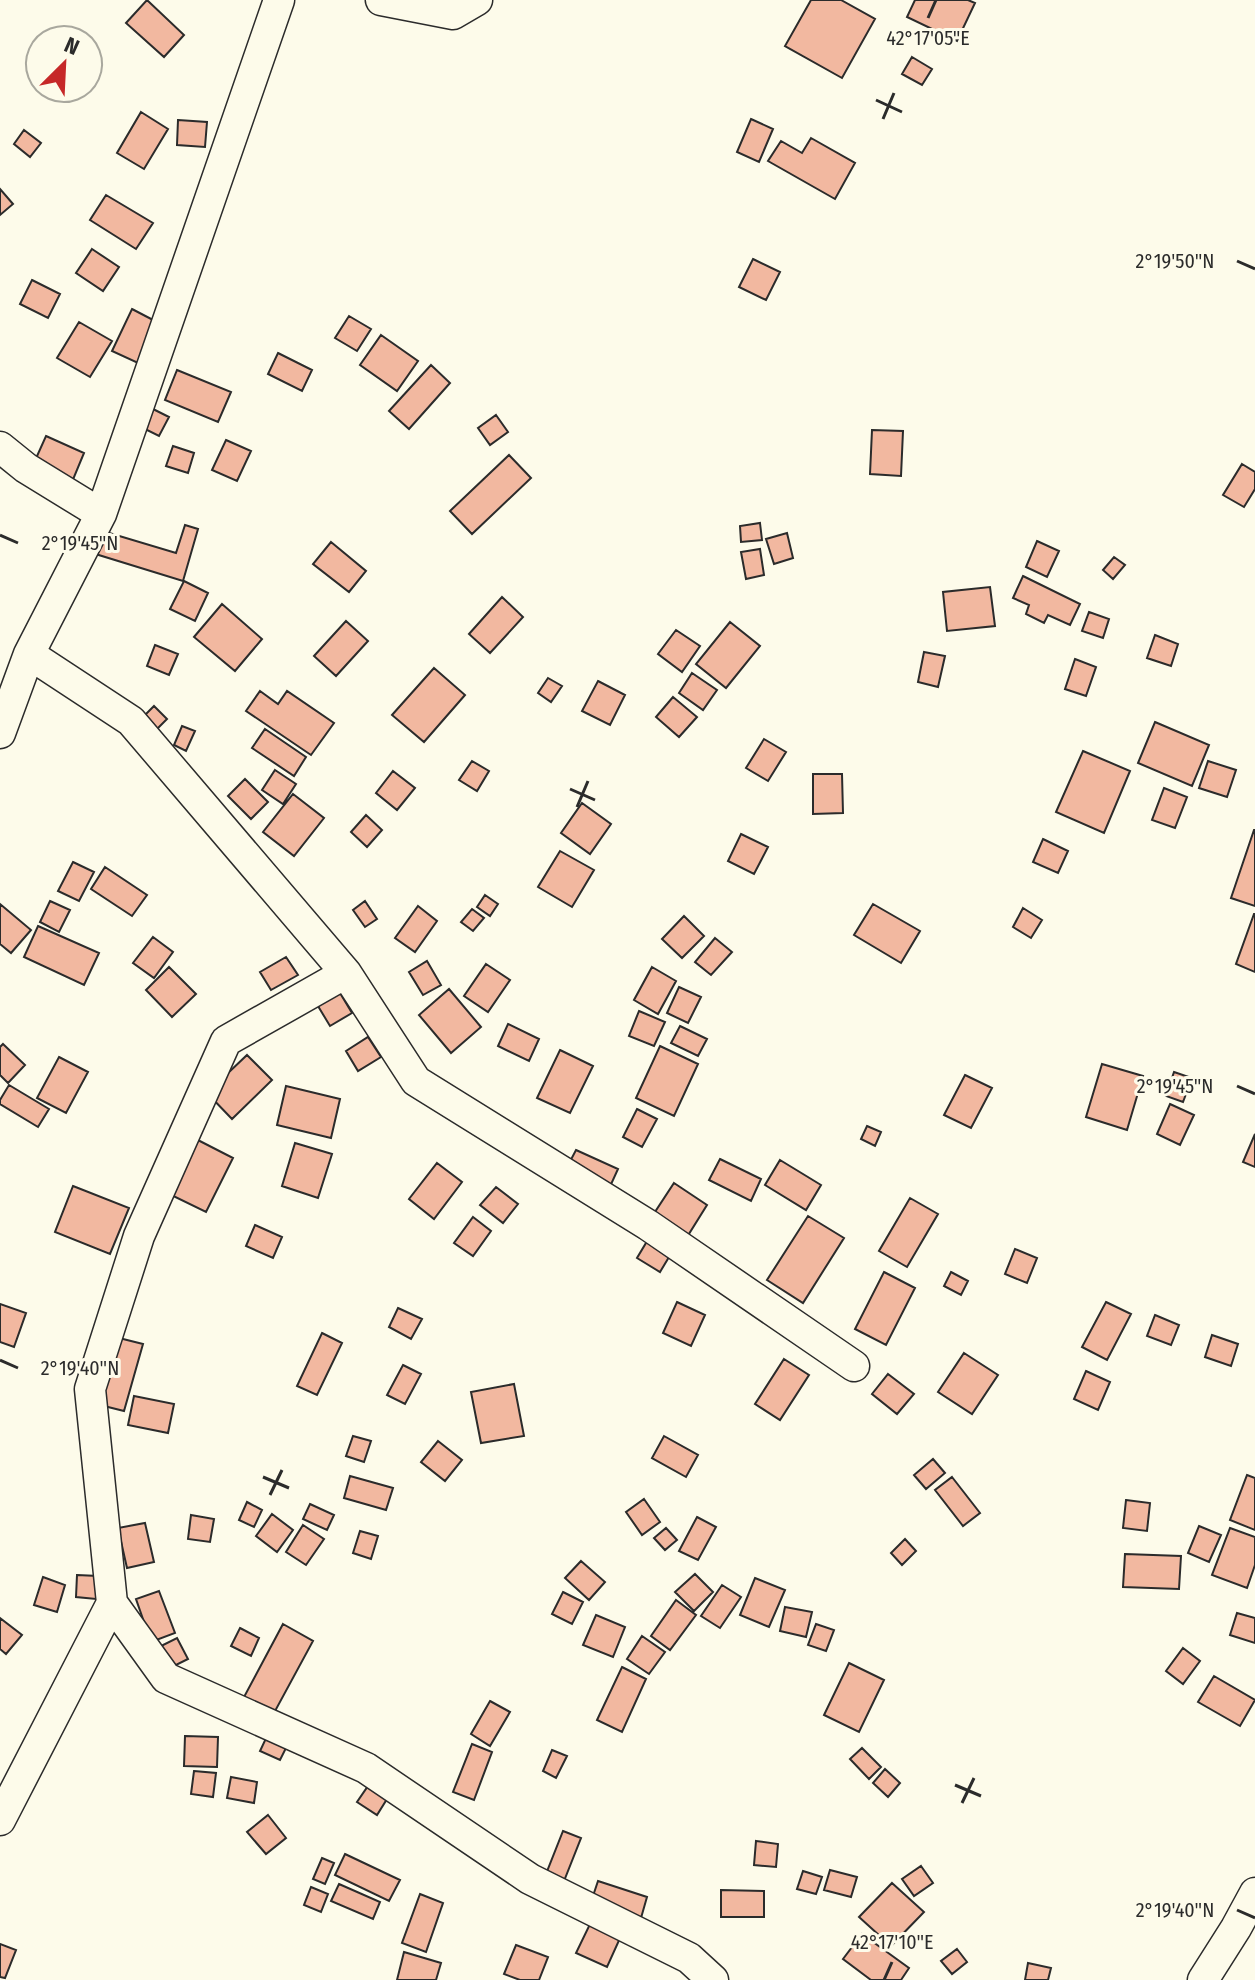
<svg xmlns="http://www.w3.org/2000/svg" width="1255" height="1980" font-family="'Fira Sans Condensed',sans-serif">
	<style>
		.building { fill: #f2b8a0; stroke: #2b2b2b; stroke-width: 2 }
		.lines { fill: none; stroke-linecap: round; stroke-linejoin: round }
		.minor-casing { stroke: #2b2b2b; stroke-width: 33 }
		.minor { stroke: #fdfbea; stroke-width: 30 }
		.ticks { fill: none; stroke: #2b2b2b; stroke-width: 3 }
		.ticks-label { font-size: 20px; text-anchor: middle; fill: #2b2b2b; stroke: #fdfbea; stroke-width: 6; stroke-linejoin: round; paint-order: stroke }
	</style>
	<rect width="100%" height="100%" fill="#fdfbea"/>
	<path class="building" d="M147,0l37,35 -20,22 -38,-34z
		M811,0h30l34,19 -33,59 -57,-32z
		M915,0h53l7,3 -18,38 -50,-24z
		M912,57l20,12 -10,16 -20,-11z
		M141,112l27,17 -24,40 -27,-16z
		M751,119l22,10 -14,33 -22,-10z
		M178,120l29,2 -2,25 -28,-2z
		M24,130l17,13 -11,14 -16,-13z
		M811,138l44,25 -20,36 -67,-38 13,-20 21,12z
		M0,189l13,15 -13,11z
		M106,195l47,28 -17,26 -46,-29z
		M92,249l27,18 -16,24 -27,-18z
		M753,259l27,13 -14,28 -27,-13z
		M32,280l28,14 -12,24 -28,-14z
		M132,309l25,13 -19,41 -26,-12z
		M349,316l22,13 -14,22 -22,-13z
		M79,322l33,19 -22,36 -33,-19z
		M381,335l37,26 -21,30 -37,-26z
		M278,353l34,17 -10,21 -34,-17z
		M431,365l19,18 -41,46 -20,-18z
		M177,370l54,22 -13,30 -53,-22z
		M151,408l18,9 -10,19 -18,-9z
		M496,415l12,17 -18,13 -12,-17z
		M872,430l31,1 -2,45 -31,-2z
		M46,436l38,17 -12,29 -39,-17z
		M226,440l25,11 -14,30 -25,-11z
		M173,446l21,7 -6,20 -22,-7z
		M509,455l22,23 -59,56 -22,-23z
		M1242,464l13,8v17l-11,18 -21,-12z
		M760,523l2,17 -21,2 -1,-16z
		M185,525l13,4 -15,52 -94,-29 7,-23 80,24z
		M787,533l6,25 -19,6 -8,-25z
		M1037,541l22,10 -12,26 -21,-10z
		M331,542l35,29 -17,21 -36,-28z
		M760,549l4,26 -18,4 -5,-27z
		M1114,557l11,8 -12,14 -10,-9z
		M1023,576l57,28 -10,21 -22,-10 -4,8 -18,-9 3,-9 -16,-7z
		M184,581l24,12 -13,28 -25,-12z
		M990,587l5,39 -48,5 -4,-39z
		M502,597l21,20 -33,36 -21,-19z
		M222,604l40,35 -27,32 -41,-34z
		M1089,612l20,7 -6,19 -21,-7z
		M346,621l22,20 -32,35 -22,-20z
		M730,622l30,24 -34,42 -30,-24z
		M676,630l24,16 -18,26 -24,-18z
		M1155,635l23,9 -7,22 -24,-8z
		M155,645l23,9 -9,21 -22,-9z
		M924,652l21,4 -7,31 -20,-5z
		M1075,659l21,8 -10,29 -21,-7z
		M434,668l31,27 -41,47 -32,-27z
		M692,673l25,17 -14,20 -24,-17z
		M548,678l14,8 -11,16 -13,-9z
		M598,681l27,14 -15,30 -28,-14z
		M260,691l18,13 9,-13 47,32 -23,32 -65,-44z
		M673,697l24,20 -18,20 -23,-20z
		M154,706l13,13 -13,13 -13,-13z
		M1155,722l54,23 -17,41 -54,-23z
		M182,726l13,5 -9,20 -12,-6z
		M265,729l41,28 -12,19 -42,-28z
		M764,739l22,13 -18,29 -22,-13z
		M1083,751l47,20 -26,62 -48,-21z
		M472,761l17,10 -12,20 -18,-11z
		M1208,761l28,9 -9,27 -28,-9z
		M275,770l21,14 -13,20 -21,-14z
		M393,771l22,17 -18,22 -21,-17z
		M813,774h29l1,39 -30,1z
		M245,779l23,23 -17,17 -23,-23z
		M1164,788l23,9 -12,31 -23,-8z
		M293,794l31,24 -30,38 -31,-24z
		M582,803l29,21 -21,30 -29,-21z
		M366,815l16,15 -15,17 -16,-15z
		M1254,830h1v76l-24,-8z
		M741,834l27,13 -14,27 -26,-13z
		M1043,839l25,12 -10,22 -25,-11z
		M560,851l34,19 -22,37 -34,-20z
		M73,862l21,10 -15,29 -21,-10z
		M105,867l42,28 -15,21 -41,-27z
		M485,895l13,9 -8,12 -13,-9z
		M50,901l20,9 -11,22 -19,-10z
		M365,901l12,18 -12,8 -12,-17z
		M0,904l31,26 -20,23 -11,-9z
		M873,904l47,27 -19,32 -47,-28z
		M418,906l19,15 -22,31 -20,-14z
		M1023,908l19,12 -11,18 -18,-11z
		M472,909l12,9 -11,13 -12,-9z
		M1254,914h1v58l-19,-8z
		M684,916l20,20 -22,22 -20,-19z
		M38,926l61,27 -15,32 -60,-28z
		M153,937l20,15 -19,26 -21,-15z
		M715,938l17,14 -21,23 -16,-13z
		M286,957l12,18 -27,15 -11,-18z
		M427,961l14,24 -18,10 -14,-23z
		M486,964l24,16 -22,32 -24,-16z
		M169,967l27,27 -24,23 -26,-27z
		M652,967l24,14 -18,33 -24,-14z
		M679,987l22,10 -13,26 -21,-10z
		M337,988l15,25 -22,13 -15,-25z
		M449,989l32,38 -30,26 -32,-38z
		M639,1011l26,11 -11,24 -25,-10z
		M508,1024l31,15 -10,22 -31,-15z
		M680,1026l27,13 -9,17 -27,-13z
		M368,1037l13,20 -23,14 -12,-20z
		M3,1044l22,21 -17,18 -8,-8v-28z
		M660,1046l38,18 -24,52 -38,-18z
		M560,1050l33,16 -23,47 -33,-15z
		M247,1055l25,25 -40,39 -25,-26z
		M59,1057l29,15 -22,41 -29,-15z
		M1102,1064l41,12 -16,54 -41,-13z
		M1174,1072l18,6 -9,24 -17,-6z
		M965,1075l27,13 -21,40 -27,-13z
		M9,1085l40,24 -11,18 -38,-23v-4z
		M286,1086l54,13 -9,39 -54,-13z
		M1170,1104l24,11 -14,30 -23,-11z
		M637,1109l20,10 -15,28 -19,-10z
		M867,1126l14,6 -6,14 -14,-7z
		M1255,1134v33l-12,-5z
		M190,1136l43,22 -27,54 -43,-21z
		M295,1143l37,11 -14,44 -36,-12z
		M576,1150l42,19 -10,22 -43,-20z
		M720,1159l41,20 -10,22 -42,-21z
		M780,1160l41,25 -15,25 -41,-25z
		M437,1163l25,19 -28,37 -25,-20z
		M674,1183l33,22 -20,32 -34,-22z
		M73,1186l56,22 -19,46 -55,-22z
		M496,1187l22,17 -15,19 -23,-18z
		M910,1198l28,16 -31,53 -28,-16z
		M808,1216l36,22 -41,65 -36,-23z
		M473,1217l18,14 -18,25 -19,-13z
		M255,1225l27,12 -9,21 -27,-12z
		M649,1238l23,14 -12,20 -23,-14z
		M1015,1249l22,9 -10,25 -22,-9z
		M884,1272l31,16 -29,57 -31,-16z
		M951,1272l17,9 -7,14 -17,-9z
		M677,1302l28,13 -14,31 -28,-13z
		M1106,1302l25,12 -24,46 -25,-13z
		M0,1304l26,9 -12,34 -14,-5z
		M398,1308l24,11 -11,20 -22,-12z
		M1155,1315l24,10 -8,20 -24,-9z
		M322,1333l20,10 -25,52 -20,-9z
		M1212,1335l26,9 -7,22 -26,-9z
		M119,1338l24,6 -19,67 -24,-6z
		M964,1353l34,22 -26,39 -34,-22z
		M784,1359l25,16 -29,45 -25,-16z
		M403,1365l18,9 -16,30 -18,-9z
		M1086,1371l24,11 -12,28 -24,-11z
		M888,1374l26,20 -17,20 -25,-20z
		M514,1384l10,52 -43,7 -10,-51z
		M134,1396l40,8 -6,29 -40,-8z
		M353,1436l18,5 -7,21 -18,-6z
		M664,1436l34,19 -12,22 -34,-19z
		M438,1441l24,19 -17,21 -24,-19z
		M933,1459l12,14 -19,16 -12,-14z
		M1247,1475l8,3v52l-25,-10z
		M350,1476l43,12 -7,22 -42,-12z
		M952,1477l28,36 -17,13 -28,-36z
		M644,1499l16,23 -18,13 -16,-23z
		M1126,1500l24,3 -3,28 -24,-3z
		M247,1502l15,8 -8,17 -15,-7z
		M310,1504l24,11 -7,15 -24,-11z
		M272,1514l21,16 -16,22 -21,-16z
		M191,1515l23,4 -4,23 -22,-3z
		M697,1517l19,10 -18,33 -19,-9z
		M145,1523l9,39 -27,6 -9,-40z
		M303,1525l21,14 -18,26 -20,-13z
		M1199,1526l22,9 -12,27 -21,-9z
		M666,1528l11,12 -12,10 -11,-12z
		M1230,1528l25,9v28l-8,23 -35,-13z
		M360,1531l18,5 -7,23 -18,-6z
		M905,1539l11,12 -14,14 -11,-12z
		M1125,1554l56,2 -2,33 -56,-2z
		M581,1561l24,21 -16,18 -24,-22z
		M695,1574l18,18 -19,19 -19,-19z
		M77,1575l21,1 -2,23 -20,-2z
		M43,1577l22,8 -8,27 -23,-7z
		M755,1578l30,12 -16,37 -29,-12z
		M722,1585l19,12 -21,31 -19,-12z
		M159,1591l16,42 -24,9 -15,-43z
		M563,1592l20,10 -11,22 -20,-10z
		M676,1600l20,15 -26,35 -19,-14z
		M785,1607l27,5 -6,25 -26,-6z
		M1237,1613l18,5v25l-25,-8z
		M596,1615l29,12 -12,30 -30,-12z
		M0,1618l22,17 -16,19 -6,-5z
		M283,1624l30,17 -39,72 -30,-16z
		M816,1624l18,6 -8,21 -18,-6z
		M240,1628l19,10 -8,18 -20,-10z
		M642,1636l23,16 -16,22 -22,-15z
		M177,1638l11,21 -20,10 -11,-21z
		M1183,1648l17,13 -17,23 -17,-13z
		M849,1663l35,17 -25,52 -35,-17z
		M622,1667l24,12 -24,53 -25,-12z
		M1214,1676l41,24 -15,26 -42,-24z
		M490,1701l20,11 -20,34 -19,-12z
		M268,1734l20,10 -8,16 -20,-9z
		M185,1736l33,1 -1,30 -33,-1z
		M472,1744l20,8 -18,48 -21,-8z
		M862,1748l19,19 -12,12 -19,-20z
		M552,1750l15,6 -11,22 -13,-7z
		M885,1769l15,14 -12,14 -15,-14z
		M194,1771l22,2 -3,24 -22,-3z
		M231,1777l26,5 -3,21 -27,-5z
		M368,1786l19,13 -10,16 -20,-13z
		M268,1815l18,23 -20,16 -19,-22z
		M563,1831l18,7 -17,43 -18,-7z
		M756,1841l22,3 -2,23 -22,-2z
		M345,1854l55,26 -11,21 -54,-26z
		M322,1858l12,5 -9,21 -12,-5z
		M921,1866l12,17 -19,13 -12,-17z
		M830,1870l27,7 -6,20 -27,-7z
		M803,1871l19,6 -6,17 -19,-5z
		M598,1881l49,16 -6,21 -50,-16z
		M892,1883l32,29 -33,34 -32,-29z
		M339,1884l41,18 -7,17 -42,-18z
		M311,1887l17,7 -7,18 -17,-7z
		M721,1890l43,1v26h-43z
		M420,1894l23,9 -17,49 -24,-9z
		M591,1922l30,14 -14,31 -31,-14z
		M862,1934l47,34 -8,12h-30l-28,-21z
		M0,1944l16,6 -11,28 -5,-1z
		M516,1945l32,12 -9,23h-19l-16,-6z
		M957,1949l10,13 -15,12 -11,-13z
		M404,1952l37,11 -5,17h-39z
		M1028,1963l23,5 -3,12h-23z"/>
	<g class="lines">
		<g class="minor-casing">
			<path id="minor" d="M381,0l72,14 24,-14
				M0,447l26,21 75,46
				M29,654l102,67 215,252 70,108 232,144 206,141
				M0,733l29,-79 72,-140 178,-514
				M112,1603l54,75 200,90 164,111 159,79 24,22
				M0,1820l112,-217 -22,-214 49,-153 87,-195 120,-68
				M1203,1980l33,-52 19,-35"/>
		</g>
		<use href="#minor" class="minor"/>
	</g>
	<path class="ticks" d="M928,18l8,-18M876,100l26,12M883,119l11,-26M1237,261l18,8M0,535l18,8M570,789l25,11M577,807l11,-26M1237,1086l18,8M0,1360l18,8M263,1477l26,11M270,1495l12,-25M955,1785l26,11M962,1803l12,-25M1237,1910l18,8M884,1980l8,-18"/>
	<g class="ticks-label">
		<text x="928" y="45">42°17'05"E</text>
		<text x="1175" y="268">2°19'50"N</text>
		<text x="80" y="550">2°19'45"N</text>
		<text x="1175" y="1093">2°19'45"N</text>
		<text x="80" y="1375">2°19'40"N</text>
		<text x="1175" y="1917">2°19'40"N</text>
		<text x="892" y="1949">42°17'10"E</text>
	</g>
	<g transform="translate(64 64) rotate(24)"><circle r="38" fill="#fdfbea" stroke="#a9a89e" stroke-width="2"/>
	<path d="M0-6L14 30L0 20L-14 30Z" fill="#c62828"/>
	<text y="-12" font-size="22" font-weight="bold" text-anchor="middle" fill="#2b2b2b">N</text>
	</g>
</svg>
